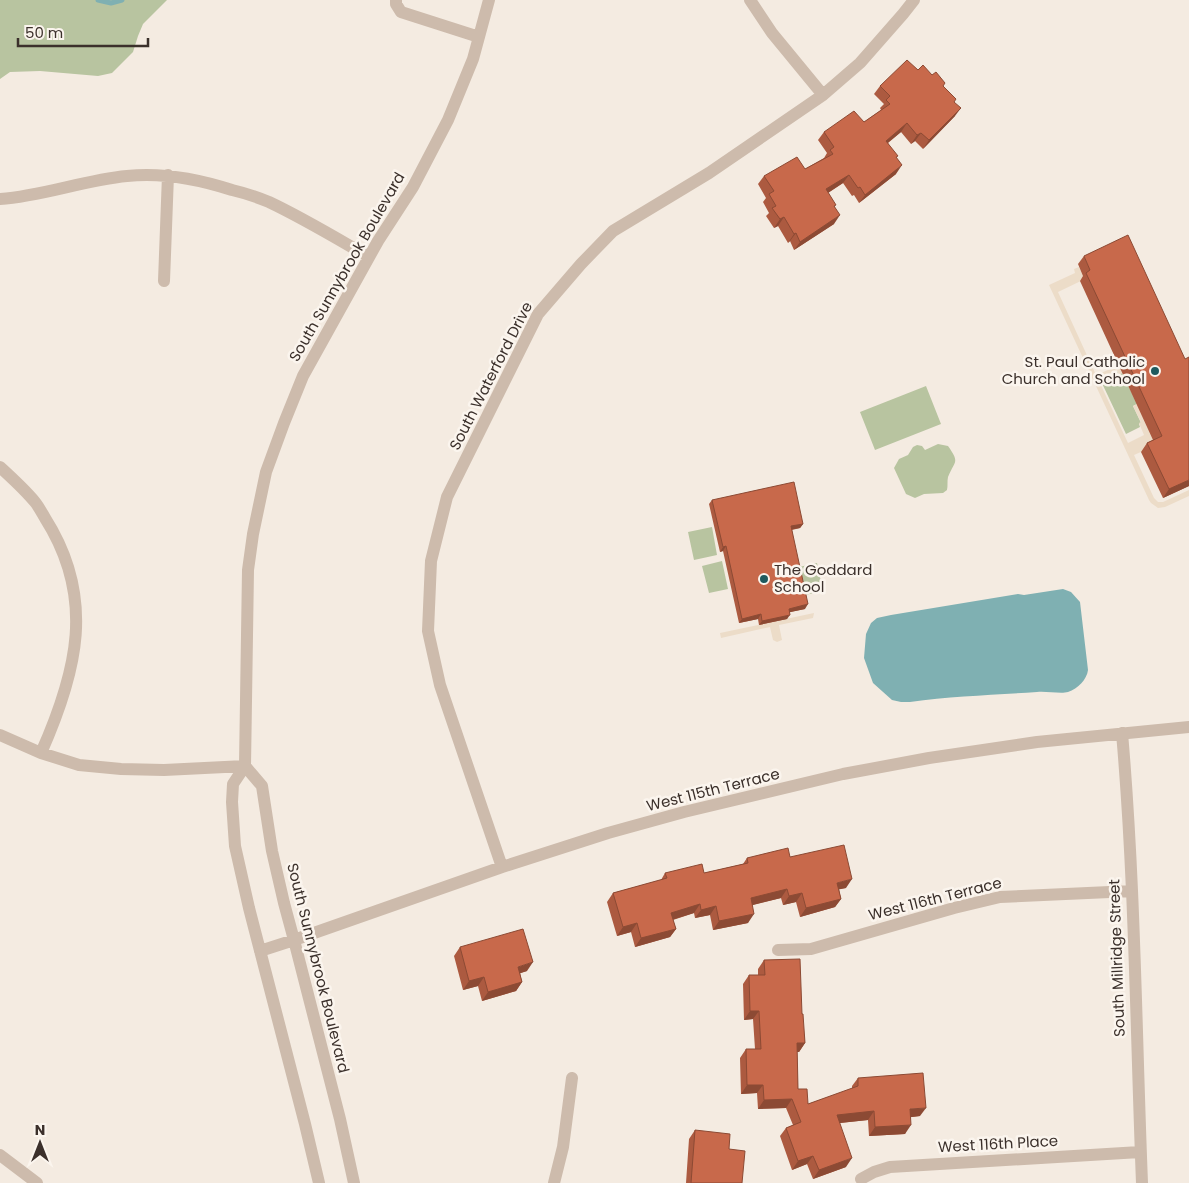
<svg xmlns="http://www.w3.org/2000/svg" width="1189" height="1183" font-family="Poppins,sans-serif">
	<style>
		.green { fill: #b8c4a0 }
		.plaza { fill: #ecdcc8 }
		.water { fill: #7fb0b2 }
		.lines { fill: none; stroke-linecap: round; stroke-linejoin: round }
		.stream { stroke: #7fb0b2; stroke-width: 5 }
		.street { stroke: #cdbbac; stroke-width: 12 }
		.wall { fill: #ac5a40 }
		.shaded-wall { fill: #8c4a34 }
		.building { fill: #c8694b; stroke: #8c4a34 }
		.poi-dot { fill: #1f5a5e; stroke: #fbf5ee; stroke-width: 2 }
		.labels { text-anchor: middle; stroke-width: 5; stroke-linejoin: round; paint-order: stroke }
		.street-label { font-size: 15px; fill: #3b302b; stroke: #fbf5ee }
		.poi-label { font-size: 15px; fill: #3b302b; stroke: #fbf5ee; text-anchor: end }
	</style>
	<rect width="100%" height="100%" fill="#f4ebe1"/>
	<path class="green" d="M0,0h167l-24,24 -5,12 -5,16 -21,21 -14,3 -58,-5 -30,1 -10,7z
		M1117,371l2,4 3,-2 15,31 -4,2 8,17 -2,1 1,3 -14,7 -26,-55z
		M926,386l15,38 -66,26 -15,-38z
		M938,444l10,2c12,17 7,14 0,31 -1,4 0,9 -1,13l-4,3 -19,1 -9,4 -9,-4 -12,-26 5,-9 9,-4 5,-8 4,-2 5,1 3,4z
		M712,527l5,28 -23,5 -6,-28z
		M722,561l6,28 -19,4 -7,-27z
		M817,563l6,28 -18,4 -6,-28z"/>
	<path class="plaza" d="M1079,267l6,12 -27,13 38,83 19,-8 -2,-6 3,-2 6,14 -3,2 -2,-5 -19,9 30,64 16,-8 -5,-12 2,-1 -8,-16 4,-2 13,28 11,11 -27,12 20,43 4,4h5l26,-12v6l-24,11 -7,1 -7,-5 -2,-3 -100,-215 26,-12 -1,-4z
		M814,613l-1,5 -34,7 3,15 -5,2 -4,-2 -3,-13 -49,11 -1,-5z"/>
	<path class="water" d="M1063,589l8,3 9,10 8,68c-1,9 -10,19 -20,22 -7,2 -22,-1 -31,0 -42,3 -85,4 -127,10h-9l-9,-2 -19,-17 -9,-25 2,-24 5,-11 6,-5 14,-3 127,-21 6,1z"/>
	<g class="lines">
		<path class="stream" d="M98,0l13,3 11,-3"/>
		<path class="street" d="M396,0v4l5,8 78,25
			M750,0l22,33 51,62
			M0,199c43,-3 84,-19 127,-23 37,-4 71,3 105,14 13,3 25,7 37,12 34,16 67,36 100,55
			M164,281l4,-106
			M0,467c11,10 26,24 35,35 4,5 7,11 10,16 51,80 32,154 -4,235
			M1122,733c13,149 14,300 20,450
			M0,735l41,18 38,12 42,4 43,1 81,-4
			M245,766l17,20 10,65 12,52 10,37 46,179 14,64
			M502,867l-62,-182 -12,-54 3,-70 16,-64 91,-183 43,-50 32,-33 96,-58 114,-78 37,-32 43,-49 11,-14
			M778,950l33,-1 143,-41 46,-11 132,-6
			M260,951l34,-11 208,-73 106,-34 76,-21 159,-38 86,-16 108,-16 152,-15
			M0,1155l37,28
			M861,1179l13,-7 16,-5 250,-15
			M319,1183l-14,-59 -56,-216 -14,-62 -3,-44 1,-18 12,-18 3,-196 5,-36 13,-62 18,-49 19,-47 75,-135 35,-54 35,-67 25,-61 16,-59
			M554,1183l9,-36 9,-69"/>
	</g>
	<path class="wall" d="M918,70l25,16 11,16 1,14 -32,33 -8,-8 -4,3 -10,-12 -13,11 8,15v16l-37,29 -5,-8 -2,1 -9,-13 -15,10 7,14 -1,17 -40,26 -4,-9 -2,2 -10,-17 -4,2 -8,-12 3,-3 -6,-11 3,-4 -8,-14 6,-8 41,-7 19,-11 3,-5 -9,-13 6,-8 40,-10 17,-12 -1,-2 4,-4 -10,-10 6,-8z
		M1084,256l105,230 -26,12 -22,-46 6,-9 6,-3 -73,-159 3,-5 -5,-12z
		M712,500l91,24 -3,4 -8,2 13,79 -15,3 -3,7 -28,6 -1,-6 -19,4 -16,-72 -3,1 -11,-48z
		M790,857l56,31 -7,1 2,10 -6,8 -35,10 -4,-15 -13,3 -2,-7 -29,7 -4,18 -35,7 -3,-15 -15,3 -1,-5 -21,7 3,9 -6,8 -35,10 -4,-15 -14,4 -10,-34 6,-9 48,-13 4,-7h39l39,-9 4,-6z
		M460,947l67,24 -7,2 2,9 -6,9 -34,10 -4,-15 -15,4 -9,-34z
		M764,960l38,54 3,29 -6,9h-2l1,37 10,15 44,-15v-3l6,-8 62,38 -9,1 -6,17 -36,2 -1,-16 -29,3 7,44 -33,12 -6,-15 -15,6 -12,-34 6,-8 7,-3 -7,-17 -28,1 -1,-16 -16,1 -1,-36 6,-9h9l-2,-30 -9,1 -1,-36 6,-9h9v-6z
		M695,1130l34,19 13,34h-56l3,-44z"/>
	<path class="shaded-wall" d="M961,108l-6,8 -32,33 6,-9z
		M907,123l-6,9 -21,17 6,-8z
		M921,133l-6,8 -4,3 6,-9z
		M902,165l-6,9 -37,29 6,-8z
		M849,175l-6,8 -23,15 6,-9z
		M840,215l-6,9 -40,26 6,-8z
		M784,217l-6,9 -4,2 6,-9z
		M796,233l-6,8 -2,2 6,-9z
		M1189,480v6l-26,12 6,-9z
		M803,524l-3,4 -12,2 3,-4z
		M726,546l-3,5 -3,1 3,-5z
		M808,604l-3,5 -19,4 3,-4z
		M761,614l-3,5 -19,4 3,-4z
		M790,615l-3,4 -28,6 3,-4z
		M852,879l-6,9 -15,3 6,-8z
		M787,889l-6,9 -36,9 6,-9z
		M802,893l-6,9 -13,3 6,-9z
		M841,899l-6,8 -35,10 6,-9z
		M700,904l-6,9 -29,9 6,-9z
		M716,906l-6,9 -15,3 6,-8z
		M754,914l-6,9 -35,7 6,-9z
		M637,923l-6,9 -14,4 6,-9z
		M676,929l-6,8 -35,10 6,-9z
		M533,962l-6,9 -15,5 6,-9z
		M484,977l-6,9 -15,4 6,-9z
		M522,982l-6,9 -34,10 6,-9z
		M750,1011h9l-6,8 -9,1z
		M797,1043h8l-6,9h-8z
		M747,1085h16l-6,8 -16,1z
		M792,1099l-6,9 -28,1 6,-9z
		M926,1108l-6,8 -16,2 6,-9z
		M874,1111l-6,9 -37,4 6,-9z
		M911,1125l-6,9 -36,2 6,-9z
		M813,1156l-6,8 -15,6 6,-9z
		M852,1158l-6,9 -33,12 6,-9z"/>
	<path class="building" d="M907,60l11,10 5,-5 9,10 4,-3 9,11 -2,3 13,13 -2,3 7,6 -32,32 -8,-7 -4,2 -10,-12 -21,18 12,15 -2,1 6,8 -37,30 -5,-8 -2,1 -9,-13 -23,14 10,16 -2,1 6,9 -40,27 -4,-9 -2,1 -10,-17 -4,2 -8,-11 4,-2 -7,-12 5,-3 -10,-15 33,-19 8,12 28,-15 -3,-4 4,-3 -10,-15 30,-21 10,11 26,-18 -4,-4 4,-4 -10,-10z
		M1128,235l57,124 4,-2v123l-20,9 -22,-46 15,-7 -76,-163 4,-3 -6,-14z
		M794,482l9,42 -12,2 17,78 -19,5 1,6 -28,6 -1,-7 -19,5 -16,-73 -3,1 -11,-47z
		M844,845l8,34 -15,4 4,16 -35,9 -4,-15 -13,3 -2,-7 -36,9 3,16 -35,7 -3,-15 -15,4 -1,-6 -29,9 5,16 -35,9 -4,-15 -14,4 -10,-34 54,-15 -2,-5 37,-9 2,9 44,-10 -1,-5 41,-10 2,9z
		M523,929l10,33 -15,5 4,15 -34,10 -4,-15 -15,4 -9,-34z
		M800,959l2,55h1l2,29h-8l1,46h9l1,15 50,-18v-8l65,-5 3,35 -16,1 1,16 -36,2 -1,-16 -37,4 15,43 -33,12 -6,-14 -15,5 -12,-33 15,-6 -9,-23 -28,1 -1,-15h-16l-1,-36h15l-2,-38h-9l-1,-36h16l-1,-15z
		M695,1130l35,4 -1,15 16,2 -3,32h-51z"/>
	<g class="poi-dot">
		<circle cx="1155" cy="371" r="5"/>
		<circle cx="764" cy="579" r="5"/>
	</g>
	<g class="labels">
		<g class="street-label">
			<text transform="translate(347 267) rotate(-60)" y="5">South Sunnybrook Boulevard</text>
			<text transform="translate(491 376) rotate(-63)" y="5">South Waterford Drive</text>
			<text transform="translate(713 790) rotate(-14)" y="5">West 115th Terrace</text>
			<text transform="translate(935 899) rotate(-14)" y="5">West 116th Terrace</text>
			<text transform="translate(1117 958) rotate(-92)" y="5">South Millridge Street</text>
			<text transform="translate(318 968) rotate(76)" y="5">South Sunnybrook Boulevard</text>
			<text transform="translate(998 1144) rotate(-3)" y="5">West 116th Place</text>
		</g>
		<g class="poi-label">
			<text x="1145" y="367">St. Paul Catholic<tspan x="1145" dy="17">Church and School</tspan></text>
			<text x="774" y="575" text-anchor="start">The Goddard<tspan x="774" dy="17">School</tspan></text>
		</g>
	</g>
	<g transform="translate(40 1143)" stroke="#fbf5ee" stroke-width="4" paint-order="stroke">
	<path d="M0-4L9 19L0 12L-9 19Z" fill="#3b302b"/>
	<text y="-8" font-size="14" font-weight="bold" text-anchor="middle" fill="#3b302b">N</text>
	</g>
	<path d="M18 38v8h130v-8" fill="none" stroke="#3b302b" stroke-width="2.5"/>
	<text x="25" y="38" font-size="15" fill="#3b302b" stroke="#fbf5ee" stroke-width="4" paint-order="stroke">50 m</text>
</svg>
